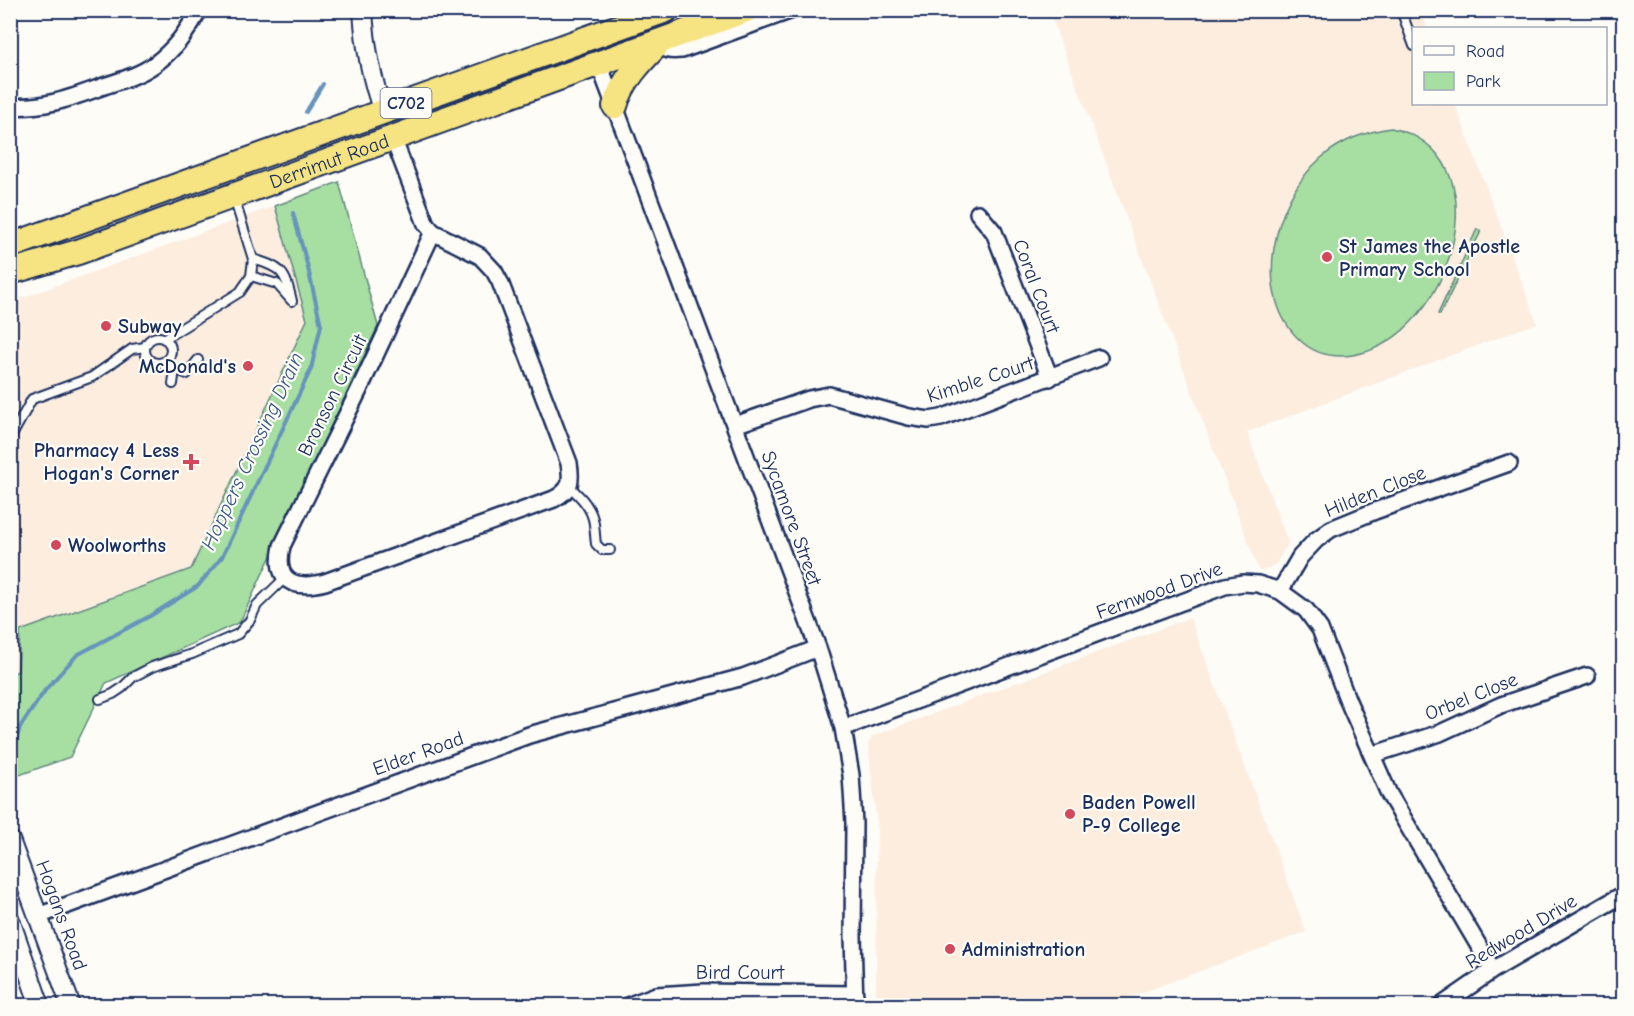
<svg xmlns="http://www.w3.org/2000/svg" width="1634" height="1016" font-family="'Comic Neue',sans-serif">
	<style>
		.built { fill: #fceddf }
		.green { fill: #a7dea2; stroke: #618680; stroke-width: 1.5 }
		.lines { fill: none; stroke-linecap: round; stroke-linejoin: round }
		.stream { stroke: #6694bb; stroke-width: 4 }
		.service-casing { stroke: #1b2f5e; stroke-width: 12 }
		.minor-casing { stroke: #1b2f5e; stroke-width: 20 }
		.tertiary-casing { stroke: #1b2f5e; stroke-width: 22 }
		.trunk-casing { stroke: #1b2f5e; stroke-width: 28 }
		.service { stroke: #fdfcf7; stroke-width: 8 }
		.minor { stroke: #fdfcf7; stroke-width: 15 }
		.tertiary { stroke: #fdfcf7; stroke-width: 18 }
		.trunk { stroke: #f6e381; stroke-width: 24 }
		.poi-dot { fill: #d1495b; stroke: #fdfcf7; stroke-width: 2 }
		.labels { text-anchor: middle; stroke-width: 4.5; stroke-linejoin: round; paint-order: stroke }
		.shield { fill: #fdfcf7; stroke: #5f6c8c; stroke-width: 1.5 }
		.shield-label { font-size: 18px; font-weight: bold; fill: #1b2f5e }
		.street-label { font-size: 20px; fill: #1b2f5e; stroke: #fdfcf7 }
		.poi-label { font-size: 20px; font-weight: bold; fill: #1b2f5e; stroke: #fdfcf7; text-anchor: start }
		.water-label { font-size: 21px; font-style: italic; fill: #3a5985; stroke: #fdfcf7 }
	</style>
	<rect width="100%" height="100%" fill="#fdfcf7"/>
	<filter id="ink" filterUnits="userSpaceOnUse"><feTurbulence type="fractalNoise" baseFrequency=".0167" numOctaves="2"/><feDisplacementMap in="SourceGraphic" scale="12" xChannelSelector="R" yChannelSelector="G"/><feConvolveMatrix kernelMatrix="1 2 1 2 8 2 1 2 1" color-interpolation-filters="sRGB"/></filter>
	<g filter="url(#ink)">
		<path class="built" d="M1049,11h372l6,17h-13v76h41l82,219 -290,109 41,111 -12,21 -14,7h-3z
			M275,206l32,114 -117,249 -170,62 -2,40 -7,3v-372z
			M1190,618l116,314 -198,73h-232l1,-182 -9,-79 5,-8z"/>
		<path class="green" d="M1391,128c116,24 61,210 -38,227 -19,3 -36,0 -51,-13 -53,-46 -28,-143 19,-184 21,-18 43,-26 70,-30z
			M339,182l39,144 -138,296 -134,61 -36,74 -59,21v-104l7,-3 2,-40 171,-62 116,-249 -32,-114z
			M1477,229l4,2 -41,84 -2,-1z"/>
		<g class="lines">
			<path class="stream" d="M306,112l17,-28
				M13,753l7,-26 26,-38 31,-34 73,-39 48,-30 24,-29 89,-188 10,-44 -14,-61 -14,-51"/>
			<g class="service-casing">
				<path id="service" d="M1401,10l13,36
					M253,259c30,9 32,13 39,42
					M251,276l26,8 14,16
					M145 350a13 13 0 1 1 26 0a13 13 0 1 1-26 0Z
					M164,339l76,-47 11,-16 2,-17 -19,-61
					M165,361l10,8 -2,15
					M175,369l12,5 11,-14
					M10,439l22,-40 60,-22 40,-28 13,-2
					M569,486c12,11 23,22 25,38 1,7 1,13 2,20l6,6h8
					M100,699l13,-5 9,-6 11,-11 19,-10 40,-13 46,-20 12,-14 7,-15 29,-28"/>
			</g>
			<g class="minor-casing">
				<path id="minor" d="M660,42c5,10 12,9 22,8l110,-40
					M599,64l219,584 25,80 8,47 3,48 -1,113 2,70
					M10,106c34,3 63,-9 94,-20 18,-6 36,-11 51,-22 20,-15 32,-32 44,-54
					M393,138l33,86 7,8 47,24 14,15 6,11 69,181c3,19 2,27 -15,36l-229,83c-31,8 -51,0 -43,-36l77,-156 74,-158
					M978,213l16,19 56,146
					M735,425l74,-26 20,-4 80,22 20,3 12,-2 158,-60
					M1280,591l20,-34 16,-17 15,-11 44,-18 134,-48
					M843,728l382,-142 18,-3 15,1 22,7 26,19 14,19 28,72 41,93 104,176
					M1372,755l68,-22 61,-28 86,-29
					M38,916l491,-181 214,-58 75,-29
					M627,1006l29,-11 48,-3 151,2
					M1441,1006l52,-36 131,-76"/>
			</g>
			<g class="tertiary-casing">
				<path id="tertiary" d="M363,10c2,36 8,68 20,101
					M10,840l61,166
					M10,920l30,86"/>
			</g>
			<g class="trunk-casing">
				<g id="trunk">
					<path d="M615,106c7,-25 26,-45 44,-63"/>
					<path d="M10,246l656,-236"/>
					<path id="s1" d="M10,272l68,-20 668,-242"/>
				</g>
			</g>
			<use href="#service" class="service"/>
			<use href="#minor" class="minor"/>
			<use href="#tertiary" class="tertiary"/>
			<use href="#trunk" class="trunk"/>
		</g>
	</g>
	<g class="poi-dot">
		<circle cx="1327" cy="257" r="6"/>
		<circle cx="106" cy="326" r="6"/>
		<circle cx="248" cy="366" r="6"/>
		<path d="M188 453h6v6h6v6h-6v6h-6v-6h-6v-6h6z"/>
		<circle cx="56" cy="545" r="6"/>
		<circle cx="1070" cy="814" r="6"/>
		<circle cx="950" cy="949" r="6"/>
	</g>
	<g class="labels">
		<rect class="shield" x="380.5" y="88" width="51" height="30" rx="4.5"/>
		<g class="shield-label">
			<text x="406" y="109">C702</text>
		</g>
		<g class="street-label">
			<text dy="7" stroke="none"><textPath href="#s1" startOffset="338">Derrimut Road</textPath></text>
			<text transform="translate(1037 286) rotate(69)" y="7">Coral Court</text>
			<text transform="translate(980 379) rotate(-18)" y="7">Kimble Court</text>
			<text transform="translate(332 395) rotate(-64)" y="7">Bronson Circuit</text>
			<text transform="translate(1375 491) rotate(-22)" y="7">Hilden Close</text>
			<text transform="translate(792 518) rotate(70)" y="7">Sycamore Street</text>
			<text transform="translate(1159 590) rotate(-20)" y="7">Fernwood Drive</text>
			<text transform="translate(1471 696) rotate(-22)" y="7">Orbel Close</text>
			<text transform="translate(418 753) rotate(-20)" y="7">Elder Road</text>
			<text transform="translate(62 915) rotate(70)" y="7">Hogans Road</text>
			<text transform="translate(1521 931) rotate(-31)" y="7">Redwood Drive</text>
			<text x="740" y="979">Bird Court</text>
		</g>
		<g class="poi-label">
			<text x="1339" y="253">St James the Apostle<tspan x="1339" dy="23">Primary School</tspan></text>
			<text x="118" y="333">Subway</text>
			<text x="236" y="373" text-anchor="end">McDonald's</text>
			<text x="179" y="457" text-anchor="end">Pharmacy 4 Less<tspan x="179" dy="23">Hogan's Corner</tspan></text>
			<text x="68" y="552">Woolworths</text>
			<text x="1082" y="809">Baden Powell<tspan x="1082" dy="23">P-9 College</tspan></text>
			<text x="962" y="956">Administration</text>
		</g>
		<g class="water-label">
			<text transform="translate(252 451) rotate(-65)" y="7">Hoppers Crossing Drain</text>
		</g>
	</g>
	<rect width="1634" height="1016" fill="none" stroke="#fdfcf7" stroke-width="36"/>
	<rect x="18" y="18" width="1598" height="980" fill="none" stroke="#1b2f5e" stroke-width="2" filter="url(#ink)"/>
	<rect x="1412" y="27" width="195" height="78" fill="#fdfcf7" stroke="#a3aaba" stroke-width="1.5"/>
	<rect x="1424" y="46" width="30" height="9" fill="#fdfcf7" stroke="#a3aaba" stroke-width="1.5"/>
	<text x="1466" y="57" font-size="18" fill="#1b2f5e">Road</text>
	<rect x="1424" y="72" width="30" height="18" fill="#a7dea2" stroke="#a3aaba" stroke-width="1.5"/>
	<text x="1466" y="87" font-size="18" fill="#1b2f5e">Park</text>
</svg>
